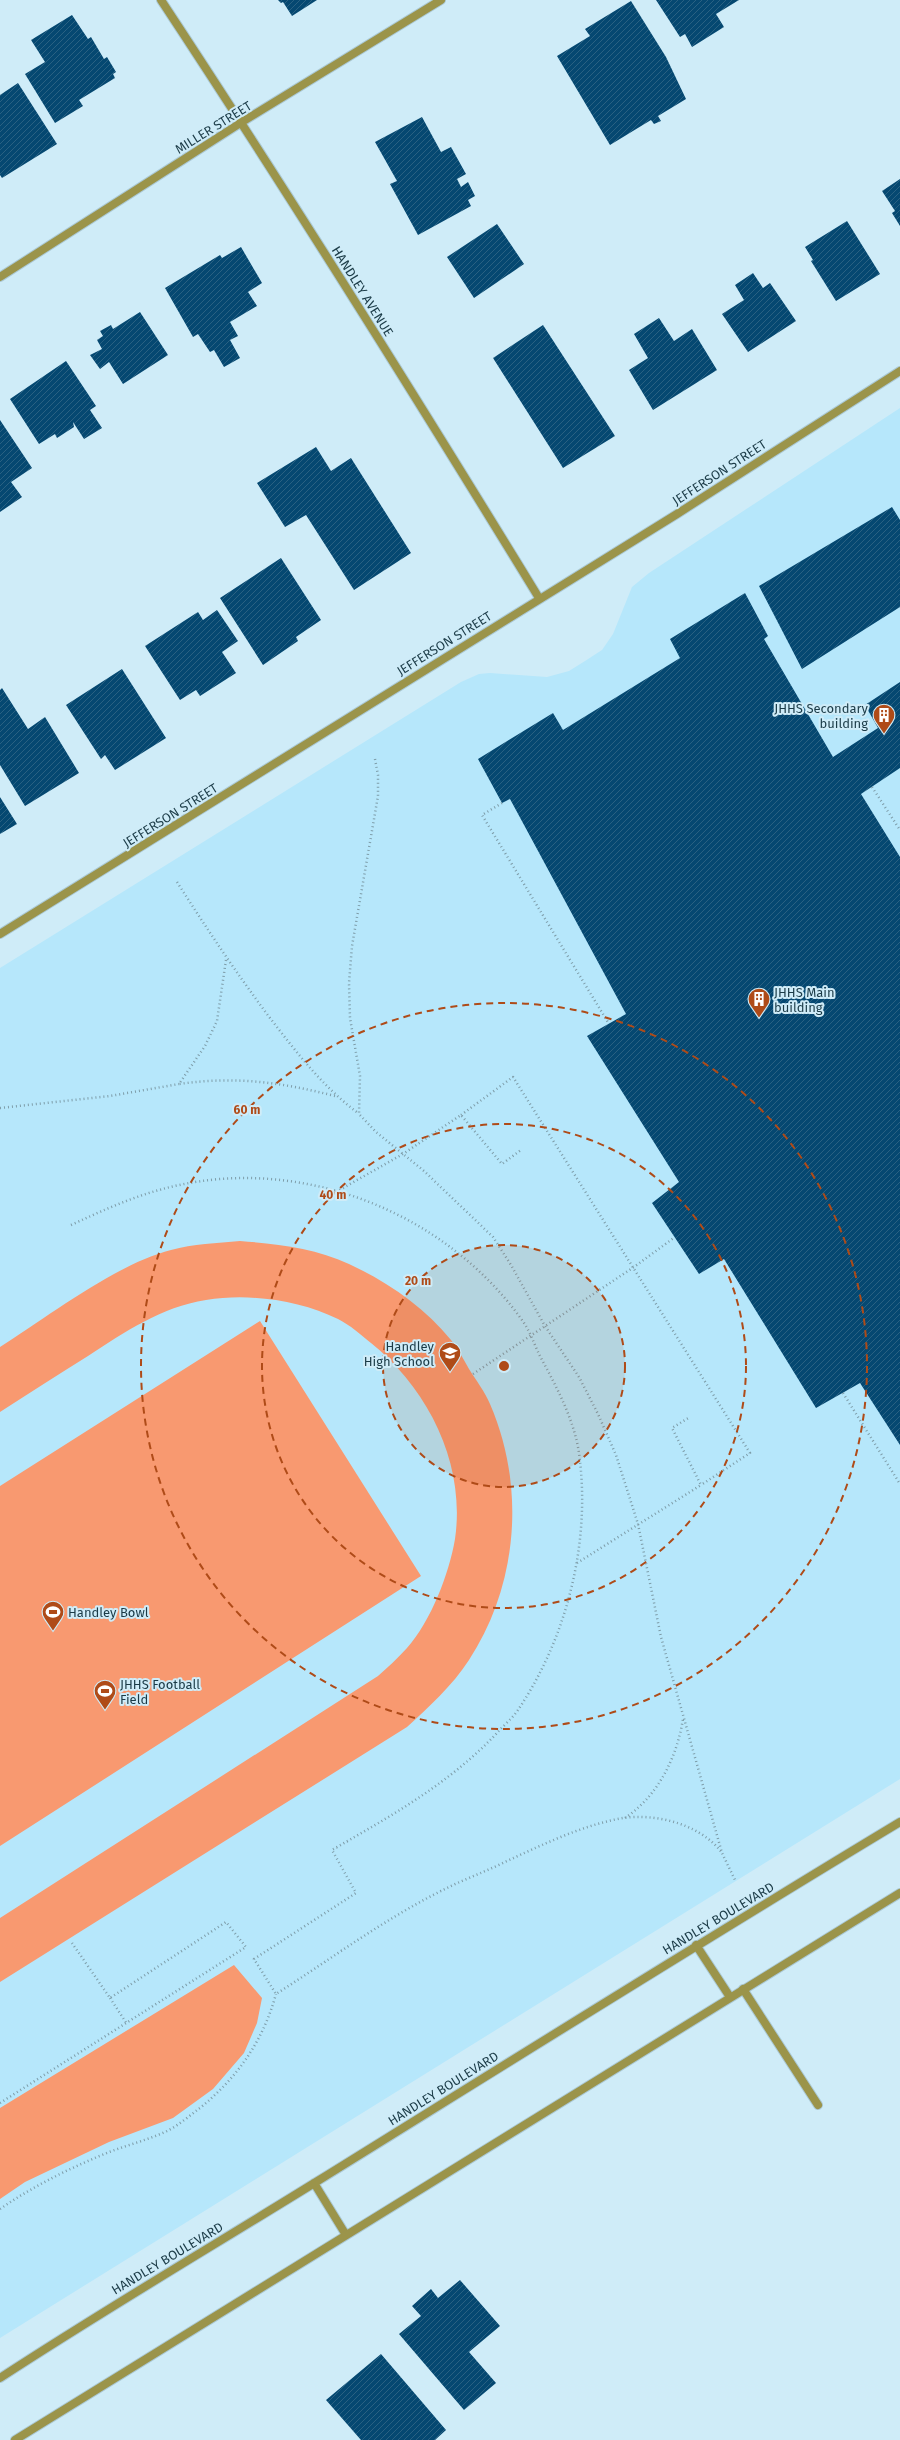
<svg xmlns="http://www.w3.org/2000/svg" width="900" height="2440" font-family="'Fira Sans',sans-serif">
	<style>
		.built { fill: #b6e7fb }
		.green { fill: #f89970 }
		.building { fill: url(#building-hatch) }
		.lines { fill: none; stroke-linecap: round; stroke-linejoin: round }
		.service-casing { stroke: #abc9d5; stroke-width: 10 }
		.minor-casing { stroke: #abc9d5; stroke-width: 10 }
		.path { stroke: #7e9da9; stroke-width: 2.5; stroke-dasharray: 1 3; stroke-linecap: butt }
		.service { stroke: #9b944a; stroke-width: 8 }
		.minor { stroke: #9b944a; stroke-width: 8 }
		.ring { fill: none; stroke: #af4b18; stroke-width: 2; stroke-dasharray: 7 5 }
		.labels { text-anchor: middle; stroke-width: 4; stroke-linejoin: round; paint-order: stroke }
		.street-label { font-size: 13px; fill: #1b3b47; stroke: #cfecf8 }
		.poi-label { font-size: 13px; fill: #1b3b47; stroke: #cfecf8; text-anchor: start }
		.centre { fill: #af4b18; stroke: #cfecf8; stroke-width: 2 }
		.ring-label { font-size: 12px; text-anchor: middle; font-weight: bold; fill: #af4b18; stroke: #cfecf8; stroke-width: 4; stroke-linejoin: round; paint-order: stroke }
	</style>
	<defs>
		<pattern id="building-hatch" width="6" height="6" patternUnits="userSpaceOnUse"><rect width="6" height="6" fill="#054871"/><path d="M-1 1l2-2M0 6l6-6M5 7l2-2" fill="none" stroke="#296182"/></pattern>
	</defs>
	<rect width="100%" height="100%" fill="#cfecf8"/>
	<path class="built" d="M900,408v1371l-900,559v-1370l461,-286 18,-8 11,-1 57,4 22,-6 16,-10 17,-11 11,-16 19,-47 17,-14z"/>
	<path class="green" d="M240,1241c38,3 75,7 109,23 39,18 75,43 102,76 7,9 13,20 18,29 7,11 16,23 21,35 36,83 28,181 -21,256 -17,26 -40,47 -62,67l-407,255v-64l378,-242c10,-9 20,-18 29,-28 24,-27 42,-74 48,-109 11,-76 -27,-150 -84,-196 -10,-8 -21,-18 -33,-24 -39,-19 -89,-26 -132,-19 -45,7 -81,32 -118,56 -30,19 -59,37 -88,56v-65c49,-31 116,-83 171,-97 22,-6 46,-7 69,-9z
		M260,1321l161,255 -421,270v-360z
		M234,1965l28,33 -5,25 -13,30 -31,36 -40,29 -64,24 -84,40 -25,17v-91z"/>
	<path class="building" d="M278,0h39l-25,16 -9,-14 -2,1z
		M656,0h83l-23,14 8,13 -32,20 -7,-13 -5,3z
		M631,1l35,56 20,42 -28,17 3,5 -7,3 -3,-4 -41,25 -53,-89 33,-20 -5,-7z
		M72,15l16,24 3,-2 13,22 3,-2 9,15 -3,2 2,4 -36,22 4,6 -28,17 -30,-49 20,-12 -14,-22z
		M18,83l39,61 -55,34 -2,-3v-80z
		M422,117l19,35 10,-5 15,27 -9,5 4,8 7,-5 7,14 -7,4 3,6 -53,29 -28,-51 7,-3 -22,-39z
		M900,179v47l-8,-13 3,-2 -13,-20z
		M847,221l33,53 -44,27 -25,-40 2,-1 -8,-13z
		M497,224l27,40 -50,34 -27,-41z
		M241,247l21,36 -14,9 9,14 -27,16 8,14 -8,4 10,18 -16,9 -10,-17 -4,2 -12,-18 -5,3 -28,-49 55,-33 2,3z
		M753,273l10,15 7,-5 26,38 -48,31 -26,-38 22,-14 -9,-15z
		M140,312l28,43 -45,29 -14,-22 -9,7 -10,-14 12,-6 -5,-9 6,-4 -3,-5 11,-6 2,4z
		M659,318l15,23 18,-12 25,41 -64,40 -24,-40 19,-12 -14,-24z
		M543,325l72,111 -52,32 -70,-110z
		M66,361l30,45 -6,4 12,18 -18,11 -11,-17 1,5 -17,11 -2,-4 -16,10 -29,-45z
		M0,420l32,48 -21,14 11,15 -22,15z
		M316,447l15,24 20,-13 60,95 -57,37 -48,-75 -21,12 -28,-44z
		M892,507l8,13v87l-98,62 -43,-83z
		M281,558l40,62 -25,17 2,4 -35,24 -43,-67z
		M745,593l23,43 -4,3 69,118 45,-29 -13,-23 35,-23v86l-39,26 39,63v588l-40,-62 -44,25 -92,-149 -25,15 -47,-71 27,-21 -92,-146 39,-22 -116,-215 -8,4 -24,-44 75,-46 10,17 117,-72 -10,-19z
		M217,610l21,31 -16,11 14,21 -36,23 -4,-6 -16,10 -35,-54 53,-34 5,8z
		M122,669l44,69 -51,32 -10,-15 -4,4 -35,-54z
		M2,688l26,41 17,-12 34,56 -54,33 -25,-41v-75z
		M0,797l17,27 -17,10z
		M460,2280l40,46 -31,26 27,31 -32,27 -65,-76 22,-18 -9,-10 19,-17 7,9z
		M381,2354l65,76 -11,10h-74l-35,-40z"/>
	<g class="lines">
		<g class="service-casing">
			<path id="service" d="M743,1989l75,116"/>
		</g>
		<g class="minor-casing">
			<path id="minor" d="M161,0c130,197 255,397 378,598
				M0,277l242,-155 199,-122
				M0,934l677,-420 223,-143
				M696,1945l34,52
				M314,2183l32,52
				M0,2378c104,-68 211,-131 316,-196 195,-121 388,-242 584,-360
				M15,2440l885,-547"/>
		</g>
		<path class="path" d="M375,759l3,16v21l-26,150 -3,37 1,35 10,58 -1,38 17,18 48,39 69,66 18,28 34,61 34,51 19,37 18,41 22,69 23,113 61,216 14,29
			M872,787l28,43
			M502,803l-20,12 127,209
			M177,882c30,47 60,92 93,136 27,35 53,69 88,95
			M226,960l-9,61 -12,25 -26,38c56,-8 101,-2 156,12
			M0,1108l110,-12 69,-12
			M461,1115l52,-38 237,376 -49,32
			M336,1192l67,-38 58,-39 41,49 19,-14
			M71,1225c52,-24 91,-41 149,-46 116,-9 234,46 302,141 8,11 12,24 18,36 16,30 34,63 39,97 12,87 -11,181 -59,254 -6,10 -16,18 -23,26 -47,50 -106,83 -165,117l24,43 -102,66 22,35c55,-35 107,-74 165,-103 21,-11 44,-19 66,-30 37,-17 76,-36 116,-43 34,-5 79,7 99,35
			M473,1374l161,-107 41,-30
			M843,1393l57,91
			M577,1563l124,-78 -29,-57 18,-11
			M625,1818c33,-22 52,-61 58,-99
			M110,1998l17,26
			M0,2103l246,-156 -20,-25 -116,76 -38,-55
			M0,2209c32,-22 66,-39 102,-54 21,-9 43,-14 63,-23 13,-6 24,-16 35,-24 38,-31 63,-67 76,-114"/>
		<use href="#service" class="service"/>
		<use href="#minor" class="minor"/>
	</g>
	<circle cx="504" cy="1366" r="121" fill="#af4b18" fill-opacity=".12"/>
	<g class="ring">
		<circle cx="504" cy="1366" r="121"/>
		<circle cx="504" cy="1366" r="242"/>
		<circle cx="504" cy="1366" r="363"/>
	</g>
	<defs>
		<g id="building-pin" transform="scale(1.15)"><path d="M0 17L-7.5 6A9.5 9.5 0 1 1 7.5 6Z" fill="#af4b18" stroke="#cfecf8"/><path d="M-4-6H4V6H1V3H-1V6H-4ZM-2.5-4.3h1.7v1.8h-1.7ZM.8-4.3h1.7v1.8H.8ZM-2.5-1h1.7V.8h-1.7ZM.8-1h1.7V.8H.8Z" fill="#fff"/></g>
		<g id="school-pin" transform="scale(1.15)"><path d="M0 17L-7.5 6A9.5 9.5 0 1 1 7.5 6Z" fill="#af4b18" stroke="#cfecf8"/><path d="M0-5L7-2L0 1L-7-2ZM-4 1L0 2.5L4 1V4Q0 6-4 4Z" fill="#fff"/></g>
		<g id="stadium-pin" transform="scale(1.15)"><path d="M0 17L-7.5 6A9.5 9.5 0 1 1 7.5 6Z" fill="#af4b18" stroke="#cfecf8"/><path d="M0-5a6.5 5 0 1 0 0 10a6.5 5 0 1 0 0-10ZM-3.5-1.8h7v3.6h-7Z" fill="#fff"/></g>
	</defs>
	<g fill-rule="evenodd">
		<use href="#building-pin" x="884" y="715"/>
		<use href="#building-pin" x="759" y="999"/>
		<use href="#school-pin" x="450" y="1353"/>
		<use href="#stadium-pin" x="53" y="1612"/>
		<use href="#stadium-pin" x="105" y="1691"/>
	</g>
	<g class="labels">
		<g class="street-label">
			<text transform="translate(213 127) rotate(-32)" y="5">MILLER STREET</text>
			<text transform="translate(363 291) rotate(58)" y="5">HANDLEY AVENUE</text>
			<text transform="translate(719 472) rotate(-33)" y="5">JEFFERSON STREET</text>
			<text transform="translate(444 643) rotate(-32)" y="5">JEFFERSON STREET</text>
			<text transform="translate(170 815) rotate(-32)" y="5">JEFFERSON STREET</text>
			<text transform="translate(718 1918) rotate(-31)" y="5">HANDLEY BOULEVARD</text>
			<text transform="translate(443 2088) rotate(-32)" y="5">HANDLEY BOULEVARD</text>
			<text transform="translate(167 2258) rotate(-31)" y="5">HANDLEY BOULEVARD</text>
		</g>
		<g class="poi-label">
			<text x="868" y="713" text-anchor="end">JHHS Secondary<tspan x="868" dy="15">building</tspan></text>
			<text x="774" y="997">JHHS Main<tspan x="774" dy="15">building</tspan></text>
			<text x="434" y="1351" text-anchor="end">Handley<tspan x="434" dy="15">High School</tspan></text>
			<text x="68" y="1617">Handley Bowl</text>
			<text x="120" y="1689">JHHS Football<tspan x="120" dy="15">Field</tspan></text>
		</g>
	</g>
	<circle cx="504" cy="1366" r="6" class="centre"/>
	<g class="ring-label">
		<text x="247" y="1114">60 m</text>
		<text x="333" y="1199">40 m</text>
		<text x="418" y="1285">20 m</text>
	</g>
</svg>
